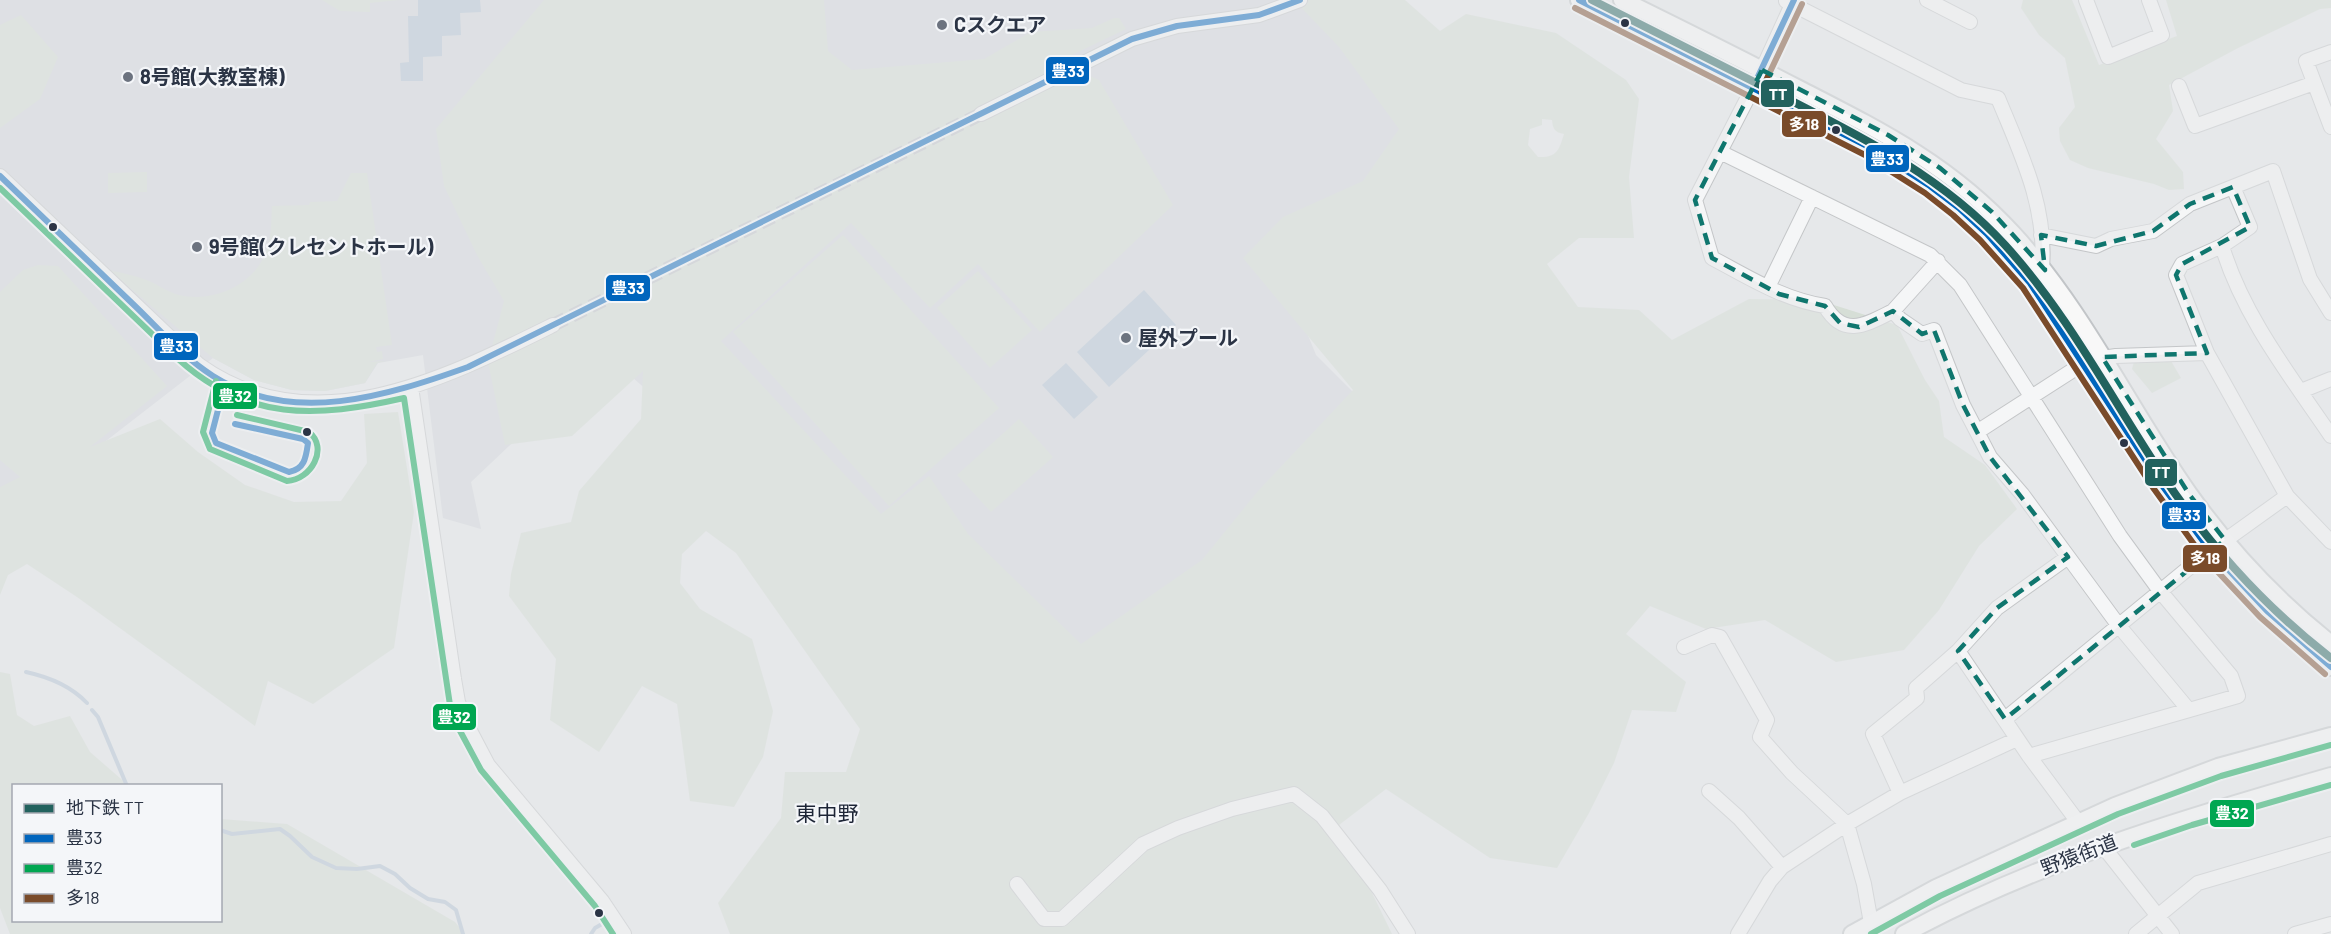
<svg xmlns="http://www.w3.org/2000/svg" width="2331" height="934" font-family="Barlow,'Noto Sans JP',sans-serif">
	<style>
		.built { fill: #d4d7dd }
		.green { fill: #d6ded6; fill-rule: evenodd }
		.water { fill: #b4c4d5 }
		.lines { fill: none; stroke-linecap: round; stroke-linejoin: round }
		.stream { stroke: #b4c4d5; stroke-width: 4 }
		.minor-tunnel { stroke: #c1c4c9; stroke-width: 14; stroke-dasharray: 14 7; stroke-linecap: butt }
		.minor-casing { stroke: #c4c6c8; stroke-width: 16 }
		.major-casing { stroke: #c2c5c8; stroke-width: 20 }
		.minor { stroke: #f5f6f7; stroke-width: 14 }
		.major { stroke: #f8f8f8; stroke-width: 16 }
		.bus-1-casing { stroke: #f4f6f9; stroke-width: 10 }
		.bus-2-casing { stroke: #f4f6f9; stroke-width: 10 }
		.bus-3-casing { stroke: #f4f6f9; stroke-width: 10 }
		.bus-1 { stroke: #0065bd; stroke-width: 6 }
		.bus-2 { stroke: #00a651; stroke-width: 6 }
		.bus-3 { stroke: #7a4b2a; stroke-width: 6 }
		.metro-1-casing { stroke: #f4f6f9; stroke-width: 12 }
		.metro-1 { stroke: #22625e; stroke-width: 8 }
		.marked { fill: none; stroke: #0f766e; stroke-width: 4.5; stroke-dasharray: 12 8; stroke-linejoin: round }
		.bus-dot { fill: #2b3445; stroke: #f4f6f9; stroke-width: 2 }
		.poi-dot { fill: #6c737f; stroke: #f4f6f9; stroke-width: 2 }
		.labels { text-anchor: middle; stroke-width: 4.5; stroke-linejoin: round; paint-order: stroke }
		.poi-label { font-size: 20px; font-weight: bold; fill: #2b3445; stroke: #f4f6f9; text-anchor: start }
		.street-label { font-size: 20px; fill: #2b3445; stroke: #f4f6f9 }
		.neighbourhood-label { font-size: 21px; fill: #1d2536; stroke: #f4f6f9 }
		.line-badge { stroke: #f4f6f9; stroke-width: 2 }
		.badge-label { font-size: 16px; text-anchor: middle; font-weight: bold; fill: #fff }
	</style>
	<rect width="100%" height="100%" fill="#e6e8ea"/>
	<path class="built" d="M0,0h1399l63,75 -172,216 26,64 55,55 -255,303 -278,-154 -232,-205 -135,128 10,47 -38,-11 -20,-163 -45,8 -13,20 -40,8 -33,-1 -38,-10 -41,-22 -213,165z"/>
	<path class="green" d="M322,0h77l-29,3v9l-30,-1z
		M544,0h280l4,51 24,19 132,-11 47,-27 61,-4 22,-10h5l7,11 -73,35 12,20 20,-10 14,6 74,125 -133,127 -62,-68 -48,44 -79,-85 -130,118 160,173 48,-38 39,58 113,110 121,-84 56,-69 95,-101 -110,-132 40,-41 80,-36 36,-52 -60,-82 -45,-47h111l35,31 26,-17 90,19 70,47 13,19 -10,78 5,61h-55l-32,26 31,43 61,3 33,30 77,-41 69,1 79,25 28,55 14,21 5,36 41,28 32,44 -38,37 -40,64 -35,40 -68,12 -71,-42 -59,9 -56,-23 -24,28 60,48 -10,30 -44,-2 -18,53 -25,50 -32,55 -67,-10 -104,-69 -47,36 53,109h-662l-12,-31 63,-85 4,-46h61l14,-43 -124,-176 -30,-22 -24,23 -2,29 20,26 52,30 21,72 -10,46 -29,50 -44,-6 -13,-97 -35,-18 -43,66 -49,-32 6,-61 -47,-63 2,-22 10,-41 50,-11 8,-31 62,-72 2,-48 -71,65 -67,9 -17,-83 16,-61 -27,-46 -33,-69 -8,-57zM1542,119l10,1c1,10 3,12 12,14 -5,16 -7,24 -26,23l-10,-12 2,-16 12,-4z
		M2023,0h49l27,65 78,-29 -11,-36h165v8l-11,1 -82,39 -69,37 4,26 -17,28 27,33 1,17 -15,1 -15,-6 -66,-16 -18,-8 -10,-19 -1,-13 16,-21 -10,-49 -26,-23 -18,-27z
		M21,15l37,42 -18,42 -40,29v-103z
		M147,172v20l-39,1v-20z
		M351,173h16l25,172 -16,2 1,5 5,-1 1,8 -15,3 17,-1 -8,2 -12,20 -40,8 -33,-1 -38,-10 -41,-22 -104,-88c13,3 28,6 40,11 10,4 18,11 30,14 34,8 74,-9 87,-43 6,-15 5,-30 6,-46l37,-1 1,-3 27,-1z
		M843,235l156,173 -110,98 -156,-174z
		M38,265l20,1 109,120 -77,61 70,-28 38,33 47,33 49,17 47,-1 26,-38 -3,-49 34,-2 16,100 -20,136 -81,56 -45,-23 -13,45 -178,-129 -50,-33 -19,11 -8,20v-108l20,-10 -20,-17v-168l23,-22z
		M978,271l54,59 -42,38 -53,-60z
		M2171,361l10,17 -29,15 -20,-24 2,-7z
		M1019,419l34,38 -62,55 -34,-37z
		M0,672l10,2 7,41 17,11 36,-10 20,36 38,33 -114,1v134h206l1,-101 66,5 168,98 10,12h-455l-10,-26z"/>
	<path class="water" d="M418,0h62l1,12 -21,1 1,22 -19,1v20l-19,1v24h-22l-1,-18 9,-1 -1,-46h10z
		M1144,290l32,35 -67,62 -32,-35z
		M1066,363l32,34 -24,22 -32,-34z"/>
	<g class="lines">
		<path class="stream" d="M26,672c23,5 45,14 61,31
			M92,710l6,7 29,69
			M220,830l12,4 48,-5 10,7 22,21 24,11 21,1 23,-3 15,8 15,14 18,11 17,3 11,8 7,24
			M591,934l4,-6 7,-4"/>
		<path class="minor-tunnel" d="M553,325l428,-211"/>
		<g class="minor-casing">
			<path id="minor" d="M1794,0l-32,70 -67,130 17,58c38,20 70,41 113,48 19,33 42,18 68,5
				M1927,0l43,22
				M2086,0l22,57 54,-22 -13,-35
				M1786,1l175,89 37,8c23,56 49,108 44,170
				M2331,52l-25,9 25,66
				M2179,86l16,40 119,-43
				M981,114l151,-75 45,-13 82,-11 41,-15
				M1720,152l210,103 30,30 160,251 40,55 71,85 7,20 -209,60
				M0,176l199,189c113,81 245,14 354,-40
				M2233,187l17,40 -28,19 -40,18 -6,11 31,78 80,143 44,46
				M2041,235l55,11 15,-7 42,-8 37,-27 83,-33 37,108 21,34
				M2222,246c21,70 69,131 109,190
				M1938,261l-45,50 7,8 22,15 12,-4 29,75 27,52 32,37 97,132 69,83
				M1768,287l44,-90
				M411,387l43,292 4,23 9,23 21,40 114,136 22,33
				M2301,391l30,-12
				M1977,432l107,-69 19,-5 13,-2 91,-3
				M1684,647l28,-12 8,2 47,83 -7,17 32,36 55,51 17,60 7,39
				M1958,651l71,105 49,66
				M2005,719l197,-162 85,-61
				M1709,791l30,27 43,49
				M1900,793l-27,-59 44,-36 -1,-10 42,-37 39,-43 71,-51
				M2102,845l70,89
				M1017,884l27,35h18l81,-75 35,-16 54,-19 62,-15 28,22 58,74 28,44
				M1738,934l32,-53 12,-14 65,-43 53,-31 117,-54
				M2136,934l62,-51 133,-39
				M2295,934l36,-10"/>
		</g>
		<g class="major-casing">
			<path id="major" d="M1579,0c63,31 126,63 189,95 96,48 174,85 246,168 22,26 40,55 59,84 34,52 66,105 101,156 43,62 98,117 157,164
				M1622,0c61,30 121,60 181,91 80,41 148,75 210,143 71,77 116,175 176,260 40,56 89,108 142,150
				M1852,934l84,-46 179,-82 103,-39 113,-31
				M1904,934c135,-73 280,-116 427,-158"/>
		</g>
		<use href="#minor" class="minor"/>
		<use href="#major" class="major"/>
		<g class="bus-1-casing">
			<path id="bus-1" d="M1579,0l290,147 61,39 29,22 28,26 43,49 131,201 47,64 59,63 64,56
				M1753,87l41,-87
				M0,176c45,43 90,87 135,130 25,24 48,51 78,70 79,50 174,20 255,-9l664,-328 45,-13 82,-11 41,-15
				M225,383l-13,50 4,10 73,29c16,-3 17,-15 19,-29l-5,-4 -68,-15"/>
		</g>
		<g class="bus-2-casing">
			<path id="bus-2" d="M0,188l177,170c70,64 139,60 227,40l46,307 9,24 22,41 114,136 18,28
				M216,381l-13,51 7,17 77,32c24,-1 42,-33 22,-49l-72,-17
				M2134,845l58,-20 139,-40
				M1871,934l69,-38 178,-82 103,-38 110,-31"/>
		</g>
		<g class="bus-3-casing">
			<path id="bus-3" d="M1575,8l290,147 60,38 28,22 27,25 43,48 131,201 47,65 59,63 65,57
				M1761,91l41,-87"/>
		</g>
		<use href="#bus-1" class="bus-1"/>
		<use href="#bus-2" class="bus-2"/>
		<use href="#bus-3" class="bus-3"/>
		<g class="metro-1-casing">
			<path id="metro-1" d="M1592,0c62,31 124,63 186,94 82,42 164,82 227,151 63,69 106,153 158,231 46,69 102,131 168,182"/>
		</g>
		<use href="#metro-1" class="metro-1"/>
	</g>
	<path d="M0 0H2331V934H0ZM1762,70l126,65 52,33 52,44 53,58 -4,-35 55,11 57,-15 37,-27 43,-17 17,40 -68,37 -6,11 31,78 -105,4 87,137 36,46 -220,179 -47,-68 39,-43 71,-51 -78,-100 -27,-52 -29,-75 -12,4 -29,-23 -34,16 -19,-4 -15,-17 -46,-12 -67,-36 -17,-58z" fill="#e6e8ea" fill-opacity=".55" fill-rule="evenodd"/>
	<path class="marked" d="M1762,70l126,65 52,33 52,44 53,58 -4,-35 55,11 57,-15 37,-27 43,-17 17,40 -68,37 -6,11 31,78 -105,4 87,137 36,46 -220,179 -47,-68 39,-43 71,-51 -78,-100 -27,-52 -29,-75 -12,4 -29,-23 -34,16 -19,-4 -15,-17 -46,-12 -67,-36 -17,-58z"/>
	<g class="bus-dot">
		<circle cx="1625" cy="23" r="5"/>
		<circle cx="1836" cy="130" r="5"/>
		<circle cx="53" cy="227" r="5"/>
		<circle cx="307" cy="432" r="5"/>
		<circle cx="2124" cy="443" r="5"/>
		<circle cx="599" cy="913" r="5"/>
	</g>
	<g class="poi-dot">
		<circle cx="942" cy="25" r="6"/>
		<circle cx="128" cy="77" r="6"/>
		<circle cx="197" cy="247" r="6"/>
		<circle cx="1126" cy="338" r="6"/>
	</g>
	<g class="labels">
		<g class="poi-label">
			<text x="954" y="32">Cスクエア</text>
			<text x="140" y="84">8号館(大教室棟)</text>
			<text x="209" y="254">9号館(クレセントホール)</text>
			<text x="1138" y="345">屋外プール</text>
		</g>
		<g class="street-label">
			<text transform="translate(2079 855) rotate(-21)" y="7">野猿街道</text>
		</g>
		<g class="neighbourhood-label">
			<text x="827" y="821">東中野</text>
		</g>
	</g>
	<g class="line-badge">
		<rect x="1045" y="56" width="45" height="29" rx="6" fill="#0065bd"/>
		<rect x="1760" y="79" width="35" height="29" rx="6" fill="#22625e"/>
		<rect x="1781" y="110" width="46" height="28" rx="6" fill="#7a4b2a"/>
		<rect x="1865" y="144" width="45" height="29" rx="6" fill="#0065bd"/>
		<rect x="605" y="274" width="46" height="28" rx="6" fill="#0065bd"/>
		<rect x="153" y="332" width="46" height="29" rx="6" fill="#0065bd"/>
		<rect x="212" y="382" width="46" height="28" rx="6" fill="#00a651"/>
		<rect x="2144" y="458" width="34" height="29" rx="6" fill="#22625e"/>
		<rect x="2161" y="501" width="46" height="29" rx="6" fill="#0065bd"/>
		<rect x="2182" y="544" width="46" height="29" rx="6" fill="#7a4b2a"/>
		<rect x="432" y="703" width="45" height="28" rx="6" fill="#00a651"/>
		<rect x="2209" y="799" width="46" height="29" rx="6" fill="#00a651"/>
	</g>
	<g class="badge-label">
		<text x="1068" y="77">豊33</text>
		<text x="1778" y="100">TT</text>
		<text x="1804" y="130">多18</text>
		<text x="1887" y="165">豊33</text>
		<text x="628" y="294">豊33</text>
		<text x="176" y="352">豊33</text>
		<text x="235" y="402">豊32</text>
		<text x="2161" y="478">TT</text>
		<text x="2184" y="521">豊33</text>
		<text x="2205" y="564">多18</text>
		<text x="454" y="723">豊32</text>
		<text x="2232" y="819">豊32</text>
	</g>
	<rect x="12" y="784" width="210" height="138" fill="#f4f6f9" stroke="#a4a8b1" stroke-width="1.5"/>
	<rect x="24" y="804" width="30" height="9" fill="#22625e" stroke="#a4a8b1" stroke-width="1.5"/>
	<text x="66" y="814" font-size="18" fill="#2b3445">地下鉄 TT</text>
	<rect x="24" y="834" width="30" height="9" fill="#0065bd" stroke="#a4a8b1" stroke-width="1.5"/>
	<text x="66" y="844" font-size="18" fill="#2b3445">豊33</text>
	<rect x="24" y="864" width="30" height="9" fill="#00a651" stroke="#a4a8b1" stroke-width="1.5"/>
	<text x="66" y="874" font-size="18" fill="#2b3445">豊32</text>
	<rect x="24" y="894" width="30" height="9" fill="#7a4b2a" stroke="#a4a8b1" stroke-width="1.5"/>
	<text x="66" y="904" font-size="18" fill="#2b3445">多18</text>
</svg>
